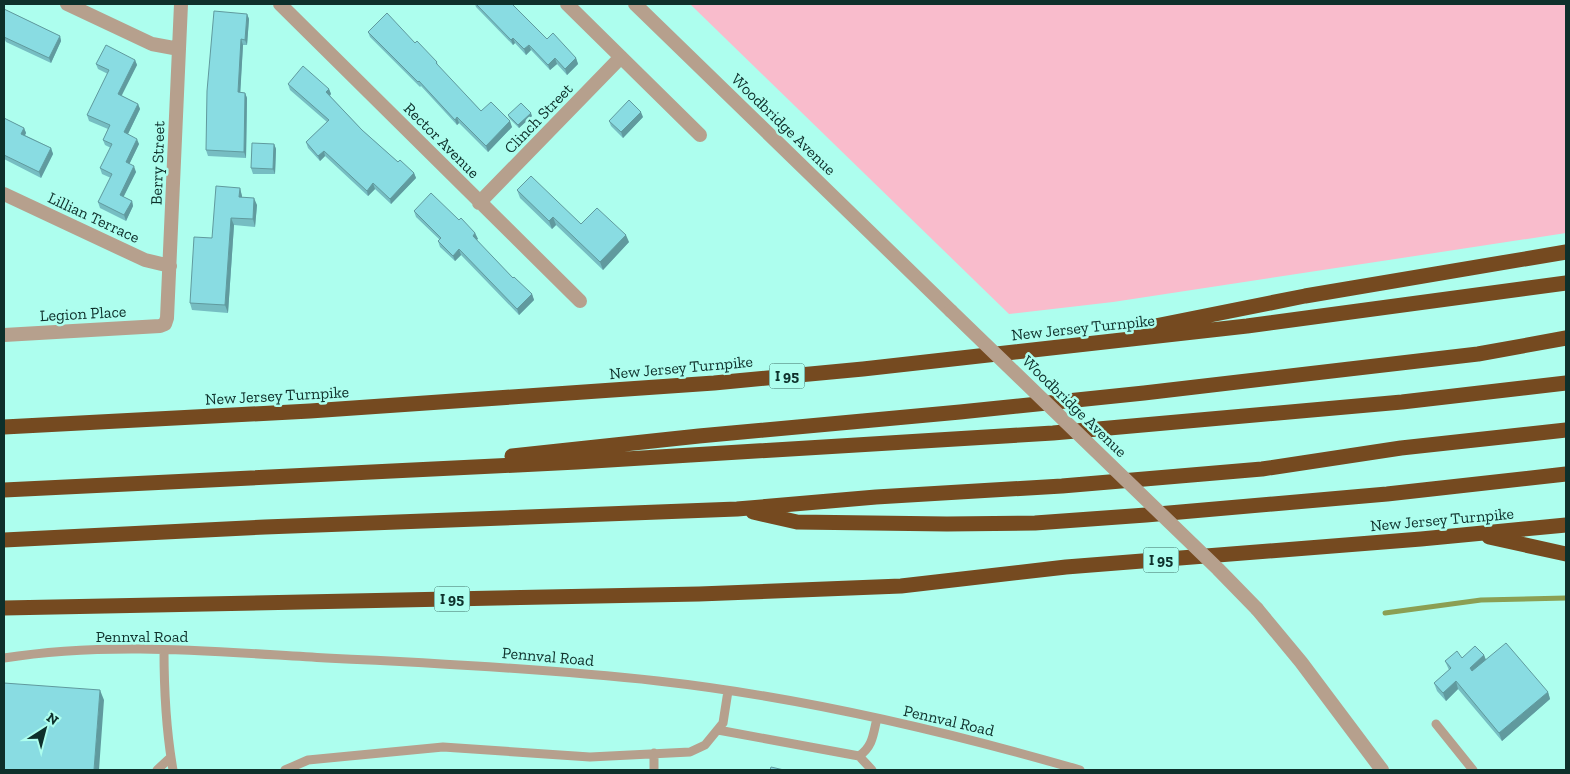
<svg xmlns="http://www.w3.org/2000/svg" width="1570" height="774" font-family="'Zilla Slab',serif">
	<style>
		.green { fill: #f9bccc }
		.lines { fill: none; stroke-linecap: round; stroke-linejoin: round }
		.stream { stroke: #8b9f53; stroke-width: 5 }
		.service { stroke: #b6a08d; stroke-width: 9 }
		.minor { stroke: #b6a08d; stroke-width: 14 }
		.tertiary { stroke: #b6a08d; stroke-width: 14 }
		.motorway { stroke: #754a20; stroke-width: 15 }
		.tertiary-bridge { stroke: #b6a08d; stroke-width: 14 }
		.wall { fill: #76bdc2 }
		.shaded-wall { fill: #609a9e }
		.building { fill: #89dce2; stroke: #609a9e }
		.labels { text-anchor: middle; stroke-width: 5; stroke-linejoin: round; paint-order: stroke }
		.shield { fill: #adfeee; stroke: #3e6e66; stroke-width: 1 }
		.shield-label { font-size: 15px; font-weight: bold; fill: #0e302b }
		.street-label { font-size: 16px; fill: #0e302b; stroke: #adfeee }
	</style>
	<rect width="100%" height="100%" fill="#adfeee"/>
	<path class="green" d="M690,4h876v229l-453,69 -104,12z"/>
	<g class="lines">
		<path class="stream" d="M1385,613l96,-13 85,-2"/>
		<path class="service" d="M164,650c0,41 2,80 9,120
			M4,658c106,-17 215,-6 322,0 111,5 222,11 332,23 143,16 284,49 422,89
			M1436,724l37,46
			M718,730l141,26c14,-10 14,-21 18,-38
			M654,753v17
			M859,756l13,14
			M157,770l14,-13
			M285,770l23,-10 135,-13 147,10 100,-5 15,-7 18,-22 5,-32"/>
		<path class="minor" d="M67,4l85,40 27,5
			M280,4l300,297
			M567,4l133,131
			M4,194l141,66 25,6
			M479,203l142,-146
			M4,335l156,-9 5,-2 2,-6 14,-314"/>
		<path class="tertiary" d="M635,4l316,307
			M1257,609l44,53 81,108"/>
		<path class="motorway" d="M1135,330l170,-34 261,-44
			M4,427l306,-16 404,-28 149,-14 384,-43 319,-43
			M512,456l187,-20 261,-24 184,-19 334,-39 88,-16
			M4,490l573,-28 476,-29 349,-31 164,-19
			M753,512l44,10 150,2 88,-1 111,-8 241,-21 179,-20
			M1489,537l77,17
			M4,540l261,-13 472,-18 139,-12 186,-11 200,-17 139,-21 165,-18
			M4,608l695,-14 202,-8 165,-19 355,-28 145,-14"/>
		<path class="tertiary-bridge" d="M951,311l267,258 39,40"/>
	</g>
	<path class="wall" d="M475,4h38h-1l35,35 29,19 2,6 -11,11 -10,-11 -7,6 -19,-20 -5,5 -11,-12 -2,2 -37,-38z
		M4,9l56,27 1,5 -10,22 -45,-21 -1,-2 -1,-1z
		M247,14l2,5 -2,26h-4l-3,47 5,1 2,5 -1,60 -38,-2 -2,-6z
		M368,32l47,11 22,19 1,4 43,45 31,16 -24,25 -29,-29 -2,2 -36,-39 -1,1 -50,-50z
		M135,60l2,5 -16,30 17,9 2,5 -12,25 11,10 -10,20 7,8 -13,25 9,4 1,5 -7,15 -26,-13 -2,-6 13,-24 -9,-4 -2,-6 11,-20 -6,-3 -2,-5 5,-11 -19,-8 -2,-6 21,-41 -10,-5 -2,-5z
		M288,84l41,5 2,5 -1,2 32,34 36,32 16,11 2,5 -25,26 -16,-15 -7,7 -43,-40 -5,5 -12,-13 -2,-6 21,-20 -37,-32z
		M508,115l24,1 -13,12 -10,-10z
		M643,117l-20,21 -12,-12 -2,-5z
		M4,118l20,10 2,5 -1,2 26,13 2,6 -12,24 -37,-19z
		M274,144l2,5 -1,25h-22l-2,-6z
		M240,188l2,9 15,8 -2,22 -21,-2 -6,88 -36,-3 -2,-7 22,-65z
		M517,190l64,34 48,18 -26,28 -47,-45 -4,4 -32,-31z
		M414,211l45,9 16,13 3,6 -2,1 37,38 19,16 2,6 -15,15 -58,-60 -6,6 -15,-14 -2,-6 2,-1 -24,-23z
		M1484,655l2,5 62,32 2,7 -48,42 -44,-52 -12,12 -9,-10 -3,-8 15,-13 -4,-9z"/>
	<path class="shaded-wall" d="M247,14l2,5 -2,26 -2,-5z
		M60,36l1,5 -10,22 -2,-5z
		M513,38l2,5 -2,2 -2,-5z
		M241,39l2,6 -3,53 -2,-6z
		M529,45l2,5 -5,5 -2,-6z
		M555,58l2,6 -7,6 -2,-5z
		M576,58l2,6 -11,11 -2,-6z
		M135,60l2,5 -17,34 -2,-5z
		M329,89l2,5 -3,3 -2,-5z
		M245,93l2,5 -1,60 -2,-6z
		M138,104l2,5 -14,29 -2,-6z
		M641,112l2,5 -20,21 -2,-6z
		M531,113l1,3 -13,12 -1,-3z
		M457,117l2,6 -2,2 -2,-5z
		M510,121l2,6 -24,25 -2,-6z
		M24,128l2,5 -3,6 -2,-5z
		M137,139l2,5 -11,23 -2,-5z
		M274,144l2,5 -1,25 -2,-5z
		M51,148l2,6 -12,24 -2,-6z
		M324,151l1,5 -5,5 -2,-5z
		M134,166l2,6 -14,28 -2,-5z
		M414,173l2,5 -25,26 -1,-5z
		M373,183l2,6 -7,7 -1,-5z
		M240,188l2,8 -1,8 -2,-7z
		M254,198l3,7 -2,22 -2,-8z
		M132,201l1,5 -7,15 -2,-6z
		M553,217l3,8 -4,4 -3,-8z
		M231,218l3,7 -6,88 -3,-8z
		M475,233l3,6 -3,2 -2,-5z
		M626,235l3,7 -26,28 -3,-8z
		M459,249l2,6 -6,6 -2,-5z
		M532,294l2,6 -15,15 -2,-6z
		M1484,655l3,8 -14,13 -3,-8z
		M1456,681l2,8 -12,12 -3,-8z
		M100,690l4,10 -5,70h-5z
		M1548,692l2,7 -48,42 -3,-8z"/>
	<path class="building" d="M476,4h36l35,35 6,-6 23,25 -11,11 -10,-11 -7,7 -19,-20 -5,4 -11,-11 -2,2z
		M4,9l56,27 -11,22 -45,-21 1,-1 -1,-1z
		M214,11l33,3 -2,26 -4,-1 -3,53 7,1 -1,59 -38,-2 1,-59z
		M387,13l28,30 2,-2 20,21 -1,1 45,48 10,-9 19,19 -24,25 -29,-29 -2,3 -36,-39 -1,1 -50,-50z
		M106,45l29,15 -17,34 20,10 -14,28 13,7 -11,23 8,4 -14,29 12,6 -8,14 -26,-13 14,-28 -12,-6 12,-24 -9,-4 7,-15 -23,-10 22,-45 -13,-6z
		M303,66l26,23 -3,3 36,38 36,32 2,-2 14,13 -24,26 -17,-16 -6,8 -43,-40 -6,5 -12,-14 23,-22 -41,-36z
		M629,100l12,12 -20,20 -12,-11z
		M521,103l10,10 -13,12 -10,-10z
		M4,118l20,10 -3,6 30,14 -12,24 -35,-17z
		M252,143l22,1 -1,25 -22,-1z
		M531,176l50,48 16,-16 29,27 -26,27 -47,-45 -4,4 -32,-31z
		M216,186l24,2 -1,9 15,1 -1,21 -22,-1 -6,87 -35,-2 4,-66 18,1z
		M431,193l28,27 2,-2 14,15 -2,3 40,42 1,-1 18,17 -15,15 -58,-60 -6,7 -15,-15 3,-3 -27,-27z
		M1506,643l42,49 -49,41 -43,-52 -13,12 -9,-10 17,-15 -6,-7 12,-10 5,7 13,-12 9,9 -14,13 2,3z
		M4,683l96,7 -6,80h-90z
		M771,767l13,3h-14z"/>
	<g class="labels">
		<g class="shield">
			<rect x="769.5" y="363.5" width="35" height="25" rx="4"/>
			<rect x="1143.5" y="547.5" width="35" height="25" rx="4"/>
			<rect x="434.5" y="586.5" width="35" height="25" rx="4"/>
		</g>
		<g class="shield-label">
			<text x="787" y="381">I 95</text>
			<text x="1161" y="565">I 95</text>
			<text x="452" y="604">I 95</text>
		</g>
		<g class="street-label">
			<text transform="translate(538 118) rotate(-46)" y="6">Clinch Street</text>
			<text transform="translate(784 124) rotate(44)" y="6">Woodbridge Avenue</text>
			<text transform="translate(442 140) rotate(45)" y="6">Rector Avenue</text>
			<text transform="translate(157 163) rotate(-88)" y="6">Berry Street</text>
			<text transform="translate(94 217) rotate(25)" y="6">Lillian Terrace</text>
			<text transform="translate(83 313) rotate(-3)" y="6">Legion Place</text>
			<text transform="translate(1083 327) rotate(-6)" y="6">New Jersey Turnpike</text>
			<text transform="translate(681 367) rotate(-5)" y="6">New Jersey Turnpike</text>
			<text transform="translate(277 395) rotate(-3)" y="6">New Jersey Turnpike</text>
			<text transform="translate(1075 406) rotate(44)" y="6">Woodbridge Avenue</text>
			<text transform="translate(1442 519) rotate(-5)" y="6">New Jersey Turnpike</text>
			<text x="142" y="642">Pennval Road</text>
			<text transform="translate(548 656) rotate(5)" y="6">Pennval Road</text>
			<text transform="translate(949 720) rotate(13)" y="6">Pennval Road</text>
		</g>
	</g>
	<rect width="1570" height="774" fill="none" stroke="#0e302b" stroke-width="10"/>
	<g transform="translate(45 729) rotate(36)" stroke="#adfeee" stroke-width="4" paint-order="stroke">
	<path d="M0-4L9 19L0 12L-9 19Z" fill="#0e302b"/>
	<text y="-8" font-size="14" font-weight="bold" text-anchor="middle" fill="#0e302b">N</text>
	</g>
</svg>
